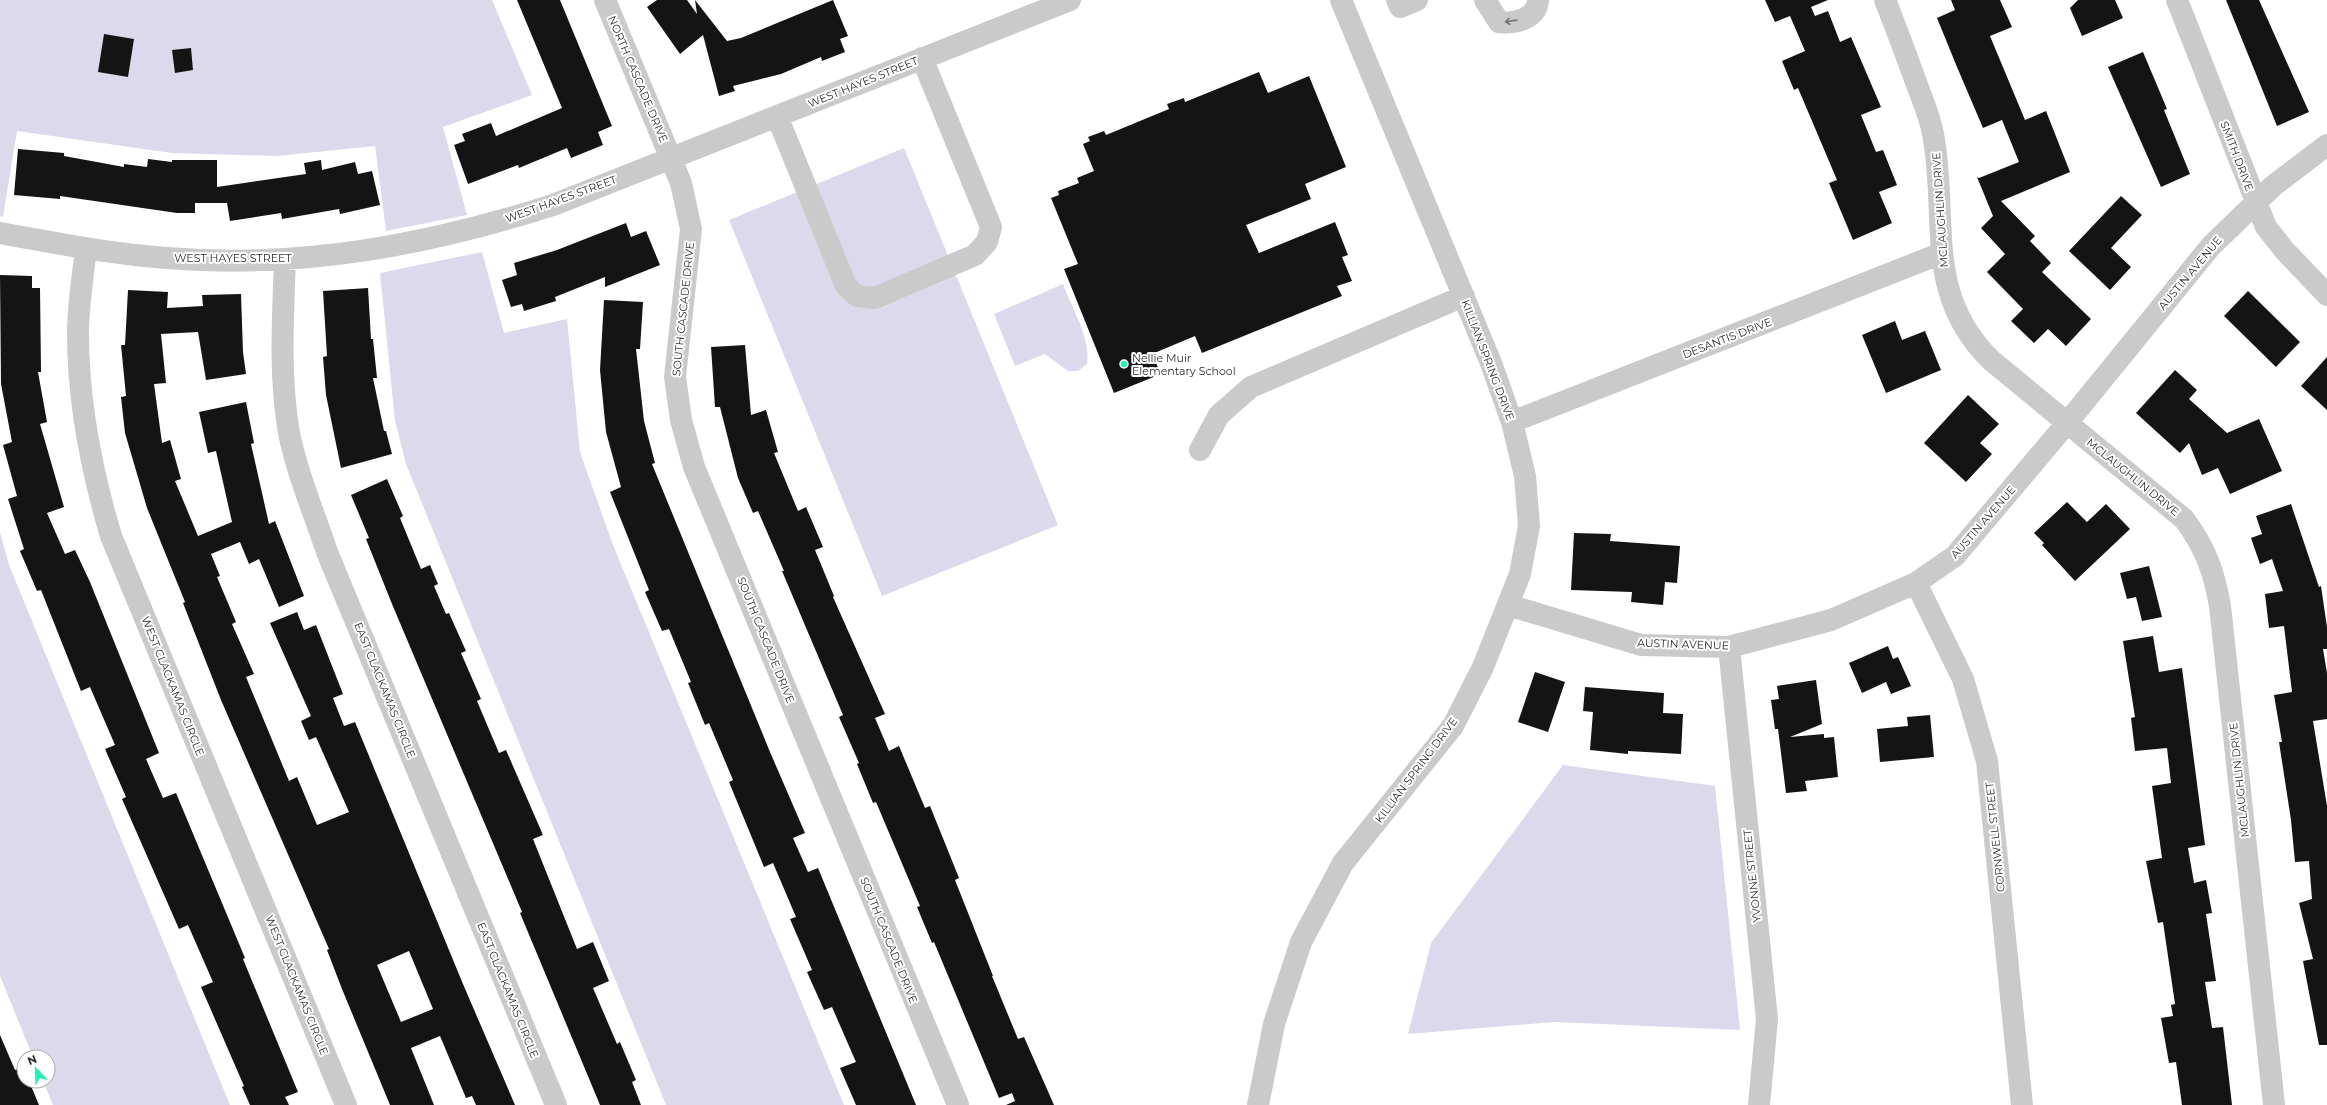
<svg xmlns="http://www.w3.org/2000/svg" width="2327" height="1105" font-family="Montserrat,sans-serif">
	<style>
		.green { fill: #ddd9ec }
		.building { fill: #141414; fill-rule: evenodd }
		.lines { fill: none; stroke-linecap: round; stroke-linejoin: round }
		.minor { stroke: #cacaca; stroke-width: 22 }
		.oneway { stroke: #747474 }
		.poi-dot { fill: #21f2b4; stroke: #fff; stroke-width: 1.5 }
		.labels { text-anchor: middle; stroke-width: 4; stroke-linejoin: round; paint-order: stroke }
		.street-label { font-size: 11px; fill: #2d2d2d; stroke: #fff }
		.poi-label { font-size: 11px; fill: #2d2d2d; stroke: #fff; text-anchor: start }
	</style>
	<rect width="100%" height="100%" fill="#fff"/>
	<path class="green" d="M0,0h492l40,95 -89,32 24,88 -81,16 -11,-85 -98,10 -105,-3 -155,-22 -14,86 -3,-1z
		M904,148l154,377 -176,71 -153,-376z
		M482,252l22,81 63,-14 13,133 33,93 231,560h-178l-260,-641 -11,-43 -15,-148z
		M1063,284c9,25 28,54 24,80l-9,7h-10l-23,-17 -30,12 -21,-52z
		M0,532l9,33 221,540h-177l-10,-24h5v-24h-15l-33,-81z
		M1563,765l152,21 25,244 -185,-8 -147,12 23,-91z"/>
	<path class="building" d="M517,0h43l52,126 -14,6 5,13 -32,13 -4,-10 -48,20 -1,-3 -50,19 -14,-39 11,-4 -3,-7 29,-11 5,13 66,-28z
		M657,0h30l10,14 -2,-14 32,41 14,-3 92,-38 15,36 -8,3 5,13 -23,9 -1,-4 -40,17 -48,12 2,5 -16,5 -16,-61 -23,19 -33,-47z
		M1765,0h63l-17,7 4,9 13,-5 12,31 11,-5 30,70 -20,8 15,37 7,-2 14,35 -18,7 13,31 -39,17 -24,-57 8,-3 -39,-92 -4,2 -12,-29 23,-10 -15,-35 -15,6z
		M1951,0h49l12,27 -22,9 35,84 21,-9 24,61 -69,29 34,35 -5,5 21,22 -9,9 49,47 -25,27 -18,-17 -14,14 -23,-22 12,-12 -36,-37 18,-18 -24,-26 12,-12 -16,-39 2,1 40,-16 -17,-42 -19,8 -26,-61 -20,-49 18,-8z
		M2078,0h37l8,18 -41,18 -12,-28z
		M2226,0h33l50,112 -32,14z
		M104,34l30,5 -6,38 -30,-5z
		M191,48l2,22 -18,3 -3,-23z
		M2143,52l24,57 -3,1 26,64 -29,13 -53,-120z
		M1259,72l9,21 41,-17 37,91 -41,17 6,15 -65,26 13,28 76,-31 13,33 -6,2 10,24 -15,5 5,10 -140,57 -7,-17 -43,18 9,20 -47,19 -50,-124 14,-5 -27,-66 8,-3 -1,-4 21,-8 -2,-5 17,-7 -11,-27 7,-3 -2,-4 16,-6 2,4 63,-26 -2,-5 17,-6 1,4z
		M18,149l46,4v3l60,11v-3l23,3 1,-8 24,3v-2h45v27l89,-13 -2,-11 17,-3 1,10 33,-8 3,12 14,-3 8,34 -40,9 -1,-5 -57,10 -1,-6 -51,8 -3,-18h-32v10h-18l-117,-17v3l-46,-4z
		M2121,196l21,19 -31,33 20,19 -21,23 -41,-39z
		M626,223l5,14 15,-6 14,34 -55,22v-10l-50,20 1,4 -32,10 -2,-7 -11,3 -9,-27 15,-5 -3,-12 43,-13z
		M0,275l32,1v12h8l1,84h-3l9,50 -7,2 24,83 -17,6 18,41 10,-4 15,32 69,171 -13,6 17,39 13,-5 69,165 -2,1 55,133 -13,5 4,8h-39l-8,-18 2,-1 -43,-99 12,-5 -25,-57 -9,4 -57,-130 4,-2 -21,-48 10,-4 -25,-58 -9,4 -40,-101 -4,1 -17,-40 4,-2 -16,-50 9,-3 -14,-51 9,-3 -11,-58z
		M368,288l3,51h2l4,39h-4l11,53h2l6,23 -51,14 -15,-73 -3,-38 4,-1 -4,-65z
		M128,290l40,2 -1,16 36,-2 -1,-11 39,-1 2,58 3,22 -40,6 -8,-48 -37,2 5,49 -12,1 8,59 8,-3 11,39 -6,2 23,55 34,-14 -16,-71 -8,2 -9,-41 47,-10 8,41 -3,1 18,80 6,-3 29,75 -25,11 -20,-48 -10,5 -9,-22 -29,12 9,22 -3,1 19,45 -4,2 22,50 -8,3 43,104 8,-4 20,48 32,-13 -33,-75 -7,3 -8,-19 10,-5 -41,-93 27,-11 7,18 12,-5 27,69 -10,4 11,28 11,-4 108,262 52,121h-39l-4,-9 -6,2 -26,-62 -29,12 23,57h-44l-48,-116 -15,-39 2,-1 -108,-249 -38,-97 2,-1 -38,-94 -22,-75 -4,-36 5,-1 -5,-51h4zM409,951l24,58 -32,13 -24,-57z
		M2248,291l52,51 -24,25 -52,-51z
		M604,300l39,2 -3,47h-4l8,72 11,42 -3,1 118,288 35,81 -12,5 15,34 10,-4 98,237h-60l-16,-37 16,-6 -24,-55 -8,3 -17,-38 5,-2 -22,-51 6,-2 -23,-54 -9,4 -35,-85 4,-2 -24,-57 -4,2 -17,-42 3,-1 -22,-53 -7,2 -17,-39 4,-2 -39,-98 11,-5 -15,-55 -6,-62z
		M1895,321l7,19 23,-9 16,39 -55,23 -24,-58z
		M745,345l6,70 15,-5 12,42 -4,1 24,58 8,-4 17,40 -8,3 19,46 -1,1 52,117 -10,4 14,33 10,-5 26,62 5,-2 29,72 -4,2 38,96h-1l26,63 6,-2 30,68h-48l9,-4 -3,-8 -13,5 -65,-156 -2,1 -15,-36 3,-1 -44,-104 -3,1 -16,-39 2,-1 -20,-46 4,-2 -61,-144h2l-26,-60 -5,2 -15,-35 -18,-71h-5l-4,-60z
		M2327,357v53l-26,-24z
		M2175,370l22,20 -8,9 38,34 32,-14 23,52 -52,23 -12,-26 -16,7 -13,-32 -9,10 -44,-40z
		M1968,395l31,29 -19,19 12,11 -26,28 -42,-39z
		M387,479l16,37 -3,2 21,51 9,-4 8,19 -4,2 12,28 3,-1 17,38 -5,2 20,46 -4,2 22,52 7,-3 37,85 -10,4 44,110 16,-7 16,39 -16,7 24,56 3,-2 16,38 -4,2 9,23h-41l-80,-192 2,-1 -130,-308 -26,-65 3,-1 -18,-43z
		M2067,502l20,20 19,-18 24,25 -55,52 -33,-36 2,-2 -10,-10z
		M2291,504l28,83 2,-1 6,41v22h-4l4,24v46l-14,2 14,85v239h-8l-16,-84 10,-2 -14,-56 13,-4 -3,-38 -14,1 -4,-42 -12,-78h3l-8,-47 18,-3 -8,-66 -15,2 -4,-34 18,-3 -11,-32 -12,5 -9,-26 11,-4 -6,-18z
		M1574,533l37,1 -1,7 70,5 -3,37 -12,-1 -2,23 -32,-3 1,-10 -61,-2z
		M2149,566l13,51 -20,4 -6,-24 -9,2 -7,-26z
		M2153,636l6,36 23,-4 23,177 -17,3 6,35 12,-3 6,33 -6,1 10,67 -11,1 7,46 11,-1 9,78h-50l-6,-43 -7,1 -8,-45 12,-2 -2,-11 4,-1 -12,-82 -5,1 -12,-62 16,-3 -10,-72 19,-3 -4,-35 -32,3 -4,-33 4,-1 -12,-76z
		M1888,646l5,13 5,-2 13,29 -20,8 -5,-12 -24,11 -13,-30z
		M1535,672l30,10 -17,50 -30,-10z
		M1816,680l6,44 -32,13 34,-3v4l10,-1 4,40 -33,4 2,10 -21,2 -8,-64h-3l-4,-29 8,-1 -2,-13z
		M1585,687l79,6 -1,20 20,1 -2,40 -53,-3v3l-38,-4 3,-38 -10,-1z
		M1930,715l4,42 -54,5 -3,-33 31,-3 -1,-9z
		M0,1035l15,35 9,-3v14h5l10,24h-39z"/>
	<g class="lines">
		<path class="minor" d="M605,0l76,183 10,46 -16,148 6,43 13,47 264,638
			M1397,0l3,7 17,-7
			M1485,0l14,22c16,2 38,-3 39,-22
			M1885,0c11,27 21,55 31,82 6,17 14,34 17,52 16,83 -11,160 59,227l192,158c21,28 30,52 36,87l54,499
			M2177,0l89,227 20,25 41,43
			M777,116l69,170 11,10 18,2 100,-43 12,-13 4,-15 -69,-169
			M0,233c55,10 111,21 167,25 133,11 261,-13 386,-53l517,-205
			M86,248c-3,28 -8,57 -8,85 0,70 13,136 33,203l235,569
			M285,259c-2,58 -6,116 4,174 8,40 25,80 38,119l229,553
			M1512,422l430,-169
			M1200,450l19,-35 32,-28 213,-91
			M1916,583l47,96 24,82 35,344
			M1508,605l133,40 88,2 102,-27 85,-37 39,-27 112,-133 144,-177 62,-60 54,-41
			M1729,647l38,372 -8,86
			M1258,1105l16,-81 27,-82 42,-79 110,-137 30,-59 37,-93 9,-48 -4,-50 -13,-54 -21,-59 -150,-363"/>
	</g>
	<defs><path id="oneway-shaft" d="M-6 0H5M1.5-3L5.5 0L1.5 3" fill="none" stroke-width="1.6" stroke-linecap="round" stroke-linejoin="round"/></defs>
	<use class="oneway" href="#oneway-shaft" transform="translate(1511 21) rotate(172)"/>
	<circle class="poi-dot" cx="1124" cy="364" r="4"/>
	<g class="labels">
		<g class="street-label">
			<text transform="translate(638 79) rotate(67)" y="4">NORTH CASCADE DRIVE</text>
			<text transform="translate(863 82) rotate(-22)" y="4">WEST HAYES STREET</text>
			<text transform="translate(2237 156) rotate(69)" y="4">SMITH DRIVE</text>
			<text transform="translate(561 199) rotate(-20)" y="4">WEST HAYES STREET</text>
			<text transform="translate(1940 210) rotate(-94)" y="4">MCLAUGHLIN DRIVE</text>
			<text x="233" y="262">WEST HAYES STREET</text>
			<text transform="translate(2190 273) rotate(-50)" y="4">AUSTIN AVENUE</text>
			<text transform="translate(683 309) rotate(-84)" y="4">SOUTH CASCADE DRIVE</text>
			<text transform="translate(1727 338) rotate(-21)" y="4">DESANTIS DRIVE</text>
			<text transform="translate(1488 360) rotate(69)" y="4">KILLIAN SPRING DRIVE</text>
			<text transform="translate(2133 477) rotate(39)" y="4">MCLAUGHLIN DRIVE</text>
			<text transform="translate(1983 522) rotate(-49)" y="4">AUSTIN AVENUE</text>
			<text transform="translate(766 640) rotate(68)" y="4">SOUTH CASCADE DRIVE</text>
			<text transform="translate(1683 644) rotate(2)" y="4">AUSTIN AVENUE</text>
			<text transform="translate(173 686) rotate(68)" y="4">WEST CLACKAMAS CIRCLE</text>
			<text transform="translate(385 690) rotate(68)" y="4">EAST CLACKAMAS CIRCLE</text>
			<text transform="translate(1416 770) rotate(-53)" y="4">KILLIAN SPRING DRIVE</text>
			<text transform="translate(2239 780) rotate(-96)" y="4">MCLAUGHLIN DRIVE</text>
			<text transform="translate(1995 837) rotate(-96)" y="4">CORNWELL STREET</text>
			<text transform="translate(1752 876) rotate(-96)" y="4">YVONNE STREET</text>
			<text transform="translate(889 940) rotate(68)" y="4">SOUTH CASCADE DRIVE</text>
			<text transform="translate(297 985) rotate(68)" y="4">WEST CLACKAMAS CIRCLE</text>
			<text transform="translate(508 990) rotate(68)" y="4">EAST CLACKAMAS CIRCLE</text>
		</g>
		<g class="poi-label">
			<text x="1132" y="362">Nellie Muir<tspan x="1132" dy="13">Elementary School</tspan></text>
		</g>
	</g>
	<g transform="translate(36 1069) rotate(337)"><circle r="19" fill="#ffffff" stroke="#ababab"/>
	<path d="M0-3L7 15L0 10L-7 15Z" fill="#21f2b4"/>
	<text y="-6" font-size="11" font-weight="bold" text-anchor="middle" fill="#2d2d2d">N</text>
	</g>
</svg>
